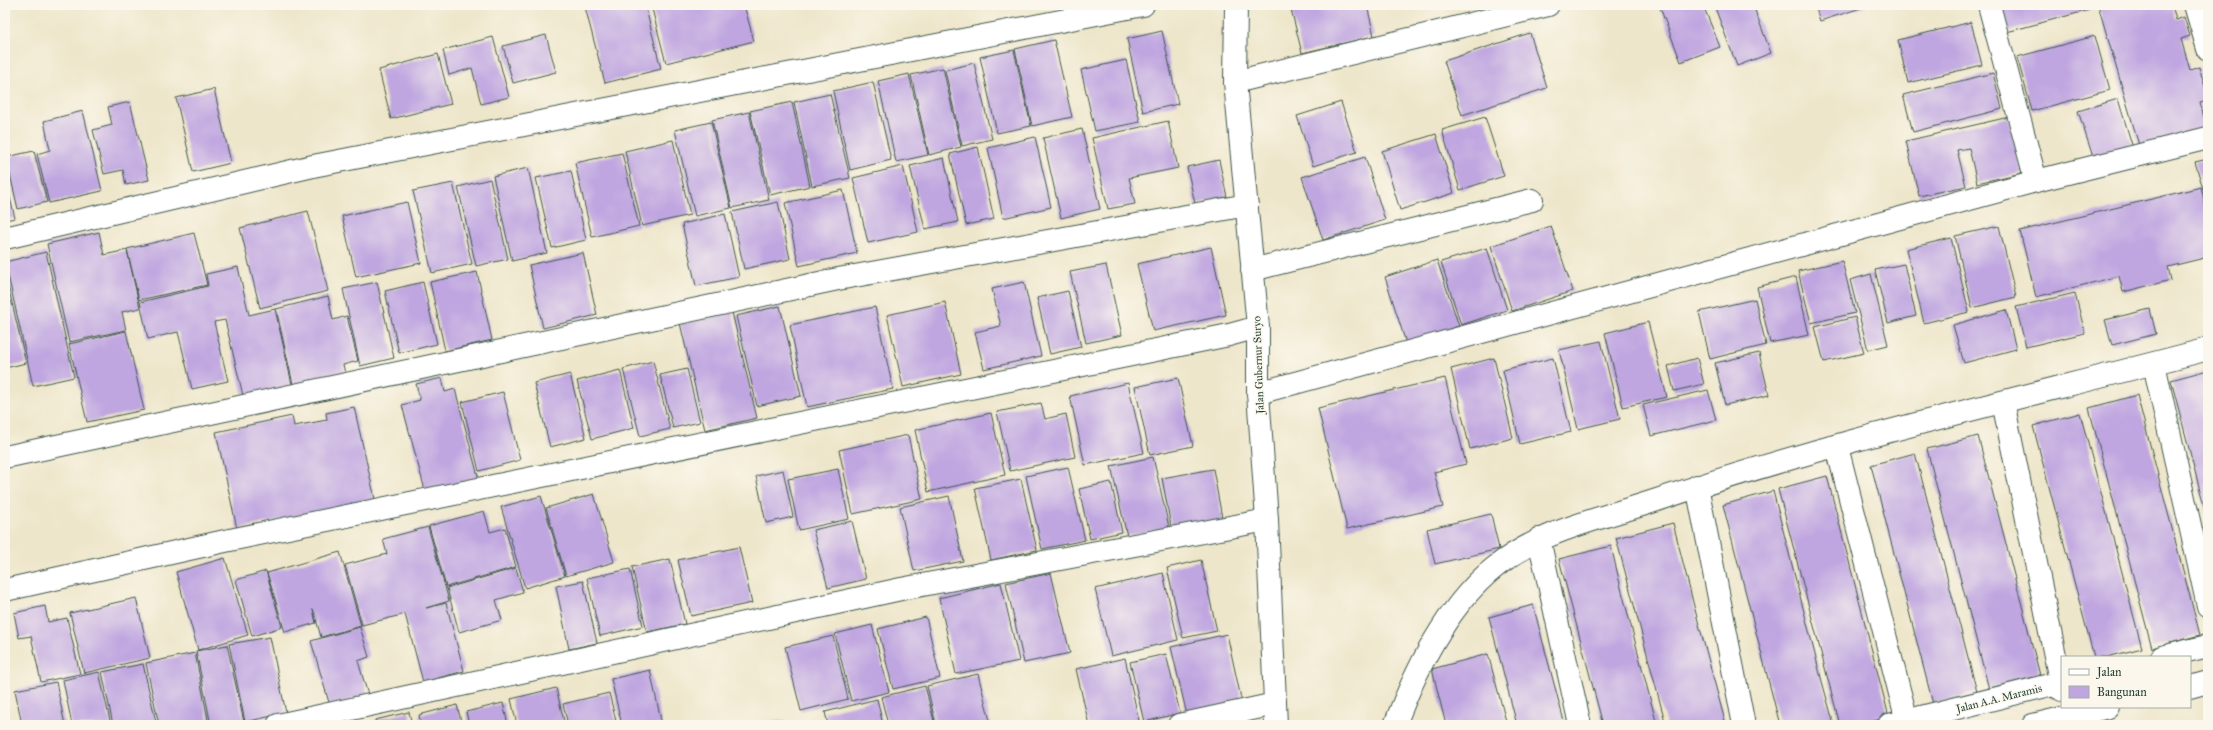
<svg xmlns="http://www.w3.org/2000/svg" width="2213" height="730" font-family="'IM FELL Great Primer',serif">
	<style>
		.building { fill: #bfa6e0 }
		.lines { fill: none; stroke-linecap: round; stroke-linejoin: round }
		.street-casing { stroke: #3e564a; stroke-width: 24 }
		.secondary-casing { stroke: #3e564a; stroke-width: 24 }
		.street { stroke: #fff; stroke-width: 22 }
		.secondary { stroke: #fff; stroke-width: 22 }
		.labels { text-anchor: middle; stroke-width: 3; stroke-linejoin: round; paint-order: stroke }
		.street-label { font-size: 11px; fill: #1f3d34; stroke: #fbf7ec }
	</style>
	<rect width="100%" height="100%" fill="#fbf7ec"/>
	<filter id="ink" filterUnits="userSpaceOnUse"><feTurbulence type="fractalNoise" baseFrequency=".025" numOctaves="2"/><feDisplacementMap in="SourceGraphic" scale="8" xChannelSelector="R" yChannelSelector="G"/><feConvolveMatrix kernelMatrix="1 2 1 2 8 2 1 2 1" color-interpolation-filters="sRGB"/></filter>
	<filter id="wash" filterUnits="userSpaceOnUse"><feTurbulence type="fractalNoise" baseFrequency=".012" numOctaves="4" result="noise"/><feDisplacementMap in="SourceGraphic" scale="16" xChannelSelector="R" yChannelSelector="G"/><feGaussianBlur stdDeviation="0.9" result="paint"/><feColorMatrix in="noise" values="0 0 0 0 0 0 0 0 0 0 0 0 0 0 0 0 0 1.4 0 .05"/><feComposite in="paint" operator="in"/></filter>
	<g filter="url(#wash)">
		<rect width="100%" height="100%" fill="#eee6ca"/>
		<g id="blocks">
			<path class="building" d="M592,5h53l16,64 -56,14 -20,-76z
				M651,5h93l10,36 -88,22z
				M1290,5h77l7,31 -72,17z
				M1659,5h44l17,42 -39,15z
				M1714,5h39l18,48 -34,13z
				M1815,5h52v1l-47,15z
				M1995,5h93l1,5 -86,23z
				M2098,5h74l4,15 8,-3 6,19 -9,3 9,31 9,-3 9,30v4l-8,2 7,25 -66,24z
				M1971,22l11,43 -74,18 -10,-43z
				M1162,31l16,73 -35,8 -16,-73z
				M1530,33l17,55 -85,27 -18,-54z
				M546,35l10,37 -43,11 -10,-37z
				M2095,36l15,54 -78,21 -15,-54z
				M493,37l16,60 -28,7 -9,-36 -23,7 -6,-25z
				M1054,40l18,77 -40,9 -17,-77z
				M1014,50l17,76 -34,7 -17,-76z
				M438,54l13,50 -60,15 -12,-49z
				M1126,60l14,62 -45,9 -14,-61z
				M974,63l18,76 -30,7 -17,-76z
				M943,68l18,79 -32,8 -18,-80z
				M1993,73l9,36 -89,23 -10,-37z
				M909,74l19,81 -32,7 -18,-81z
				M873,82l18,78 -41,10 -17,-79z
				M214,89l17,74 -38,9 -17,-74z
				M830,94l20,84 -38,8 -18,-84z
				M2118,99l15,49 -39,12 -16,-49z
				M130,102l19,78 -23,5 -3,-15 -19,4 -11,-44 19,-5 -4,-18z
				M792,102l18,84 -40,9 -20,-84z
				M1341,102l16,50 -44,14 -16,-50z
				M83,111l19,80 -53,12 -12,-49 13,-4 -6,-29z
				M749,112l20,88 -37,8 -20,-88z
				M1485,117l19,59 -44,14 -18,-60z
				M2009,117l13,56 -45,10 -8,-35 -12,2 9,36 -47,10 -13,-55z
				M1168,121l10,47 -49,10 6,26 -27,5 -16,-71z
				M711,122l20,86 -36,8 -20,-86z
				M1082,129l18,80 -39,9 -18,-80z
				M1436,134l18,59 -54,17 -18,-59z
				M1035,137l16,70 -48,11 -15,-70z
				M673,140l17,75 -48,11 -17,-75z
				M978,147l16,72 -28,6 -16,-71z
				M34,151l13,51 -29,7 -12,-52z
				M622,153l17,73 -47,11 -17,-74z
				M1365,157l20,63 -62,20 -21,-63z
				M944,158l14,64 -33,7 -15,-63z
				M2208,159v46l-13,-43z
				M1219,160l8,37 -32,7 -8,-37z
				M903,166l15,66 -50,11 -15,-65z
				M528,168l19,85 -35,8 -19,-85z
				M571,171l15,69 -34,8 -16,-70z
				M5,178l10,40 -10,2z
				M490,179l18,80 -32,7 -18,-79z
				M453,183l19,81 -40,9 -19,-82z
				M2201,187l7,30v40l-40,10 3,13 -48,12 -4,-16 -83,21 -16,-66z
				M843,190l14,63 -58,13 -14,-63z
				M407,202l14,61 -65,14 -14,-61z
				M778,202l12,57 -46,10 -12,-57z
				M308,211l20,80 -68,17 -20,-80z
				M725,214l14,63 -43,9 -14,-62z
				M1551,226l22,65 -61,20 -21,-65z
				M1999,226l17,71 -44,11 -17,-72z
				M99,232l5,23 23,-5 13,58 -18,4 4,18 -57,12 -22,-98z
				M194,233l13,52 -68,15 -12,-51z
				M1951,238l18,74 -45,11 -18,-74z
				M1211,247l15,68 -73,16 -16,-67z
				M1487,248l20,62 -46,15 -20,-63z
				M46,252l28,125 -41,9 -28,-124z
				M583,253l14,62 -54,13 -14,-63z
				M1437,260l22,66 -53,17 -21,-66z
				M1842,261l13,52 -44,10 -13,-52z
				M1904,264l12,52 -28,7 -13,-53z
				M1106,265l16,70 -36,8 -16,-71z
				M238,267l11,48 26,-6 19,84 -49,11 -20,-84 -11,2 14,59 -36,8 -14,-57 -30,7 -8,-37 68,-16 -2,-12z
				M477,272l15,68 -47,11 -15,-69z
				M5,273l21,90 -21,5z
				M1871,274l17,71 -20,5 -18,-70z
				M1796,277l13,58 -39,8 -13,-56z
				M377,282l17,76 -34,8 -17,-77z
				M423,282l14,62 -38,9 -14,-62z
				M1024,282l17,74 -57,13 -9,-37 26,-6 -9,-37z
				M1068,291l13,56 -31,7 -13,-56z
				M2075,293l10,40 -59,14 -10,-40z
				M328,296l5,24 14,-4 11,45 -15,4 4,16 -52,12 -19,-84z
				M1755,299l11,46 -56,14 -11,-47z
				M945,302l16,72 -58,13 -16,-72z
				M780,306l21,90 -44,10 -21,-90z
				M875,307l18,82 -86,18 -17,-82z
				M2150,309l6,25 -44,11 -7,-25z
				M2006,310l10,39 -52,14 -11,-38z
				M732,312l25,106 -52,12 -25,-107z
				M1855,317l9,36 -40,9 -9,-35z
				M1648,322l19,75 -44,10 -18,-74z
				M126,331l18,79 -57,12 -18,-78z
				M1601,341l19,78 -42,10 -19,-79z
				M1759,353l10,42 -44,10 -10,-42z
				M1494,358l19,80 -43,11 -19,-80z
				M1553,358l18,74 -51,12 -17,-74z
				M1697,358l7,26 -30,7 -6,-25z
				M653,361l17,68 -30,7 -17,-67z
				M687,369l13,53 -27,6 -13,-53z
				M620,370l14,58 -42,11 -15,-58z
				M2208,370v147h-1l-36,-137z
				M570,374l16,64 -36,9 -16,-64z
				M442,378l3,14 10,-3 24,91 -53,14 -24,-89 18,-5 -4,-16z
				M1178,378l15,68 -43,9 -15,-68z
				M1445,378l21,86 -32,8 9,35 -96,22 -29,-121z
				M1128,383l16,70 -59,12 -15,-69z
				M1708,390l8,30 -65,16 -8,-31z
				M503,392l17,68 -41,11 -17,-69z
				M2137,395l63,240 -48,13 -63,-240z
				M1041,403l4,16 21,-5 9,43 -65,14 -13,-59z
				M354,407l21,92 -138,30 -21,-97 76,-16 2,10 33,-6 -1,-7z
				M991,413l14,62 -77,17 -13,-62z
				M2080,413l62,235 -35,9h-13l-61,-231z
				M908,435l14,64 -69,15 -14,-64z
				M1978,436l64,247 -51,14 -64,-248z
				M1915,453l62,239 -44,12 -62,-239z
				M1153,457l16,70 -42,9 -16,-70z
				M1068,467l17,73 -43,9 -16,-73z
				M838,469l11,50 -50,11 -11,-51z
				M1213,469l10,54 -51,9 -10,-54z
				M783,470l10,47 -27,6 -10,-47z
				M1827,476l62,241 -30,8h-19l-62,-236z
				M1021,479l16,71 -46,10 -16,-72z
				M1111,482l11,50 -32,7 -11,-50z
				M1773,491l47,183 14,51h-54l-57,-220z
				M594,494l20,68 -48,14 -20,-68z
				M541,496l24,80 -40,12 -24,-81z
				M949,496l14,65 -49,10 -14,-64z
				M484,511l6,21 15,-4 11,39 -70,20 -17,-61z
				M1491,514l8,35 -64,15 -8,-35z
				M852,521l14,58 -38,9 -15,-58z
				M1673,523l21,83 32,119h-60l-28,-105 -22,-82z
				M428,527l21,74 -23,7 20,-5 18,68 -41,11 -18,-68 -43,11 -17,-60 42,-11 -4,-15z
				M1611,546l9,38 37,141h-54l-44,-166z
				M739,547l13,56 -61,13 -13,-56z
				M340,552l21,74 -40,11 -8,-28 3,14 -31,9 -18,-59z
				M225,558l23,77 -50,15 -22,-78z
				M670,559l15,65 -38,8 -15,-65z
				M1201,560l16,71 -34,7 -16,-70z
				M516,568l7,24 -27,8 6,20 -43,12 -12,-44z
				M630,569l13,57 -43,10 -13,-58z
				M266,571l16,56 -30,9 -16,-56z
				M1051,573l19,80 -46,10 -18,-80z
				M1163,573l15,67 -67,16 -16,-67z
				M583,581l14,62 -28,6 -13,-63z
				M1001,583l18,78 -63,13 -17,-76z
				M136,598l14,60 -66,15 -14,-60z
				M1533,605l32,120h-48l-28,-108z
				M45,606l3,16 19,-4 13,56 -39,8 -10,-46 -12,2 -5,-25z
				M926,617l14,61 -47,11 -15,-60z
				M872,625l17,67 -38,9 -16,-67z
				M360,627l9,30 -11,4 10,34 -38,11 -19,-65z
				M1227,634l15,69 -55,12 -16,-68z
				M833,636l15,63 -47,12 -16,-64z
				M270,637l16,76 -41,9 -16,-78z
				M227,645l17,77 -33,3 -15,-74z
				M195,653l14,72h-50l-13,-62z
				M1166,654l14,59 -36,9 -14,-60z
				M1488,654l19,71h-61l-14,-56z
				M1125,658l14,63 -19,4h-31l-13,-56z
				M143,664l13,58 -9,3h-34l-11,-53z
				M650,670l12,55h-40l-11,-46z
				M99,672l12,53h-39l-9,-45z
				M978,674l13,51h-55l-9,-39z
				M56,682l9,43h-43l-7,-35z
				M925,686l10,39h-47l-7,-28z
				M556,688l9,37h-48l-6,-26z
				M609,693l8,32h-49l-5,-21z
				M877,699l6,26h-55l-3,-13z
				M503,703l5,22h-39l-3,-13z
				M457,705l5,20h-41l-2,-10z
				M409,712l3,13h-36l-1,-5z
				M781,719l1,6h-22v-1z"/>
		</g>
	</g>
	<g filter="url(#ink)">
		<use href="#blocks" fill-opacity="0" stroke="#3e564a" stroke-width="1"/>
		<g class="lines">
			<g class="street-casing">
				<path id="street" d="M1989,5l47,176
					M2195,5l13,44
					M1235,82l313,-77
					M5,238l308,-72 830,-161
					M1252,270l280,-70
					M2154,364l54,242
					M1258,393l778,-212 172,-43
					M2003,402l59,288
					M1837,447l70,274
					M5,457l833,-178 409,-74
					M1697,486l47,239
					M1539,539l41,186
					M5,590l220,-49 1004,-206 29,-8
					M2162,657l46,-11
					M2190,687l18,-5
					M278,725l623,-136 366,-69
					M1179,725l96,-21
					M1395,725c21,-56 52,-119 99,-157 45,-37 106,-49 160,-67 181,-61 369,-103 554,-152
					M1889,725l173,-43
					M2033,725l75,-18"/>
			</g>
			<g class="secondary-casing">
				<path id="secondary" d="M1236,5l-1,77 23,245v66l9,127 9,205"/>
			</g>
			<use href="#street" class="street"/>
			<use href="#secondary" class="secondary"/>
		</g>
	</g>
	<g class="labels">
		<g class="street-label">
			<text transform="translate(1258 365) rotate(-92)" y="4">Jalan Gubernur Suryo</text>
			<text transform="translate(1999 698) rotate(-14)" y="4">Jalan A.A. Maramis</text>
		</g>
	</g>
	<rect width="2213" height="730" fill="none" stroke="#fbf7ec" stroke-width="20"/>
	<rect x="2061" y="656" width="130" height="52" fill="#fbf7ec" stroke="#a3ada2"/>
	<rect x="2069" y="669" width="20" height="6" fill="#ffffff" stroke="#a3ada2"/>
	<text x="2097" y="676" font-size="12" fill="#1f3d34">Jalan</text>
	<rect x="2069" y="686" width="20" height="12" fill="#bfa6e0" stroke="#a3ada2"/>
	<text x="2097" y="696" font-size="12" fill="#1f3d34">Bangunan</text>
</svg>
